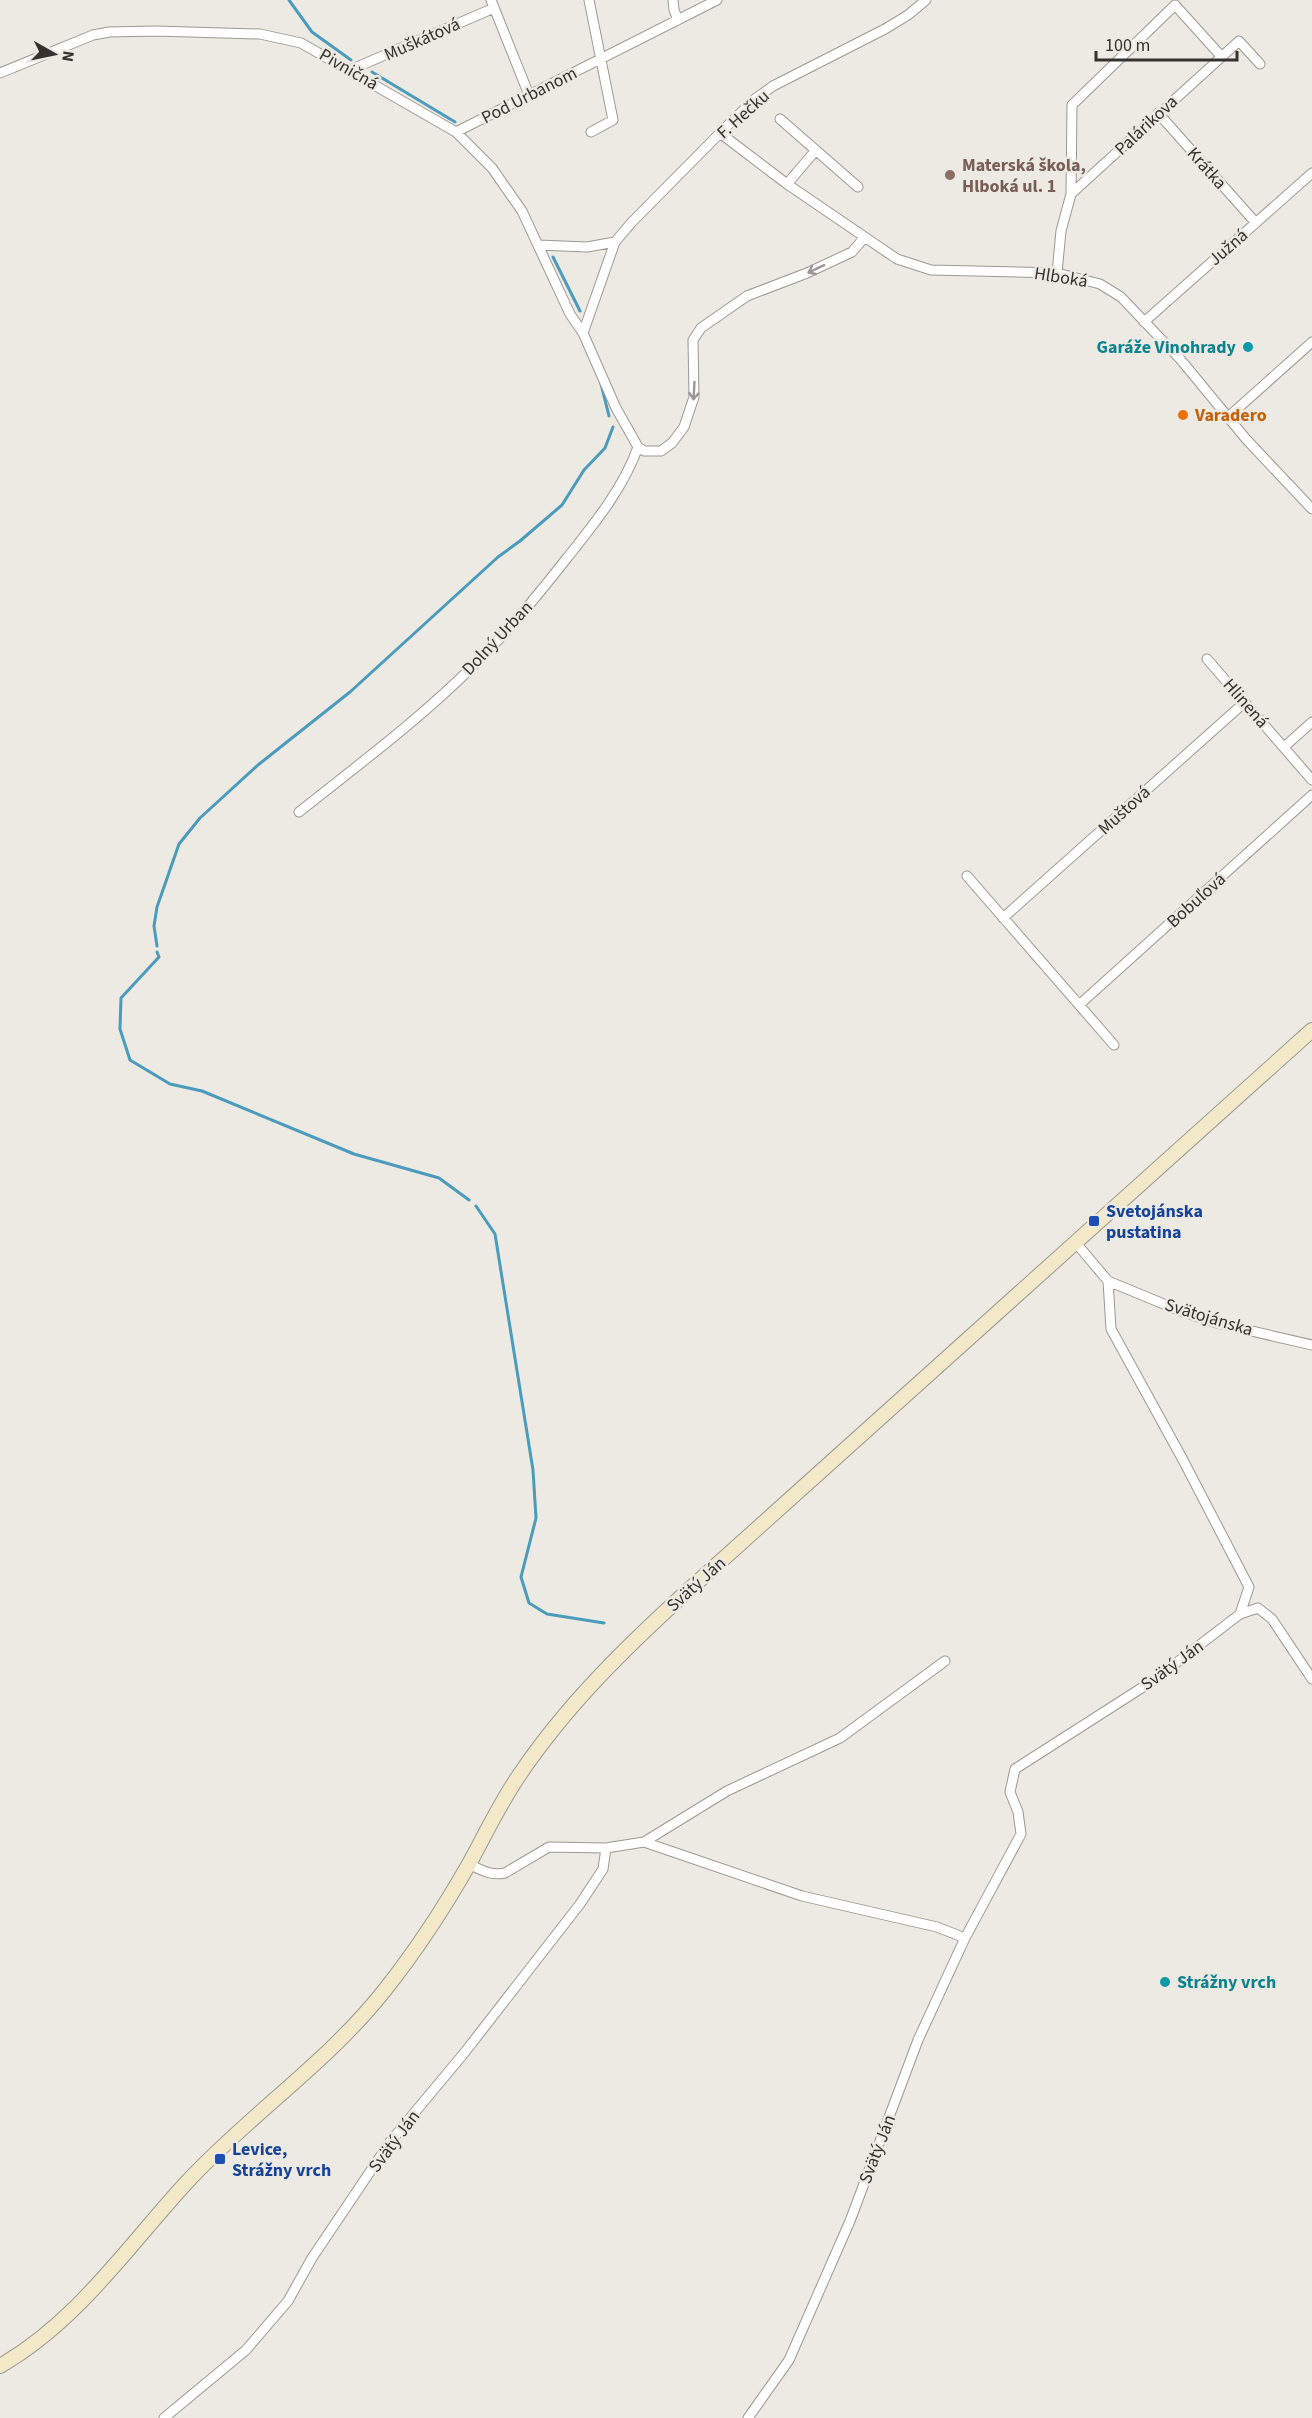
<svg xmlns="http://www.w3.org/2000/svg" width="1312" height="2418" font-family="'Source Sans 3',sans-serif">
	<style>
		.lines { fill: none; stroke-linecap: round; stroke-linejoin: round }
		.stream { stroke: #4b9bbd; stroke-width: 3 }
		.minor-casing { stroke: #9b9992; stroke-width: 11 }
		.secondary-casing { stroke: #9b9992; stroke-width: 16 }
		.minor { stroke: #fff; stroke-width: 9 }
		.secondary { stroke: #f3e9c9; stroke-width: 14 }
		.oneway { stroke: #999897 }
		.education-dot { fill: #8d6e63; stroke: #edeae3; stroke-width: 2 }
		.culture-dot { fill: #0f9aa8; stroke: #edeae3; stroke-width: 2 }
		.food-dot { fill: #e8710a; stroke: #edeae3; stroke-width: 2 }
		.transit-dot { fill: #1a4fb4; stroke: #edeae3; stroke-width: 2 }
		.labels { text-anchor: middle; stroke-width: 5; stroke-linejoin: round; paint-order: stroke }
		.street-label { font-size: 18px; fill: #33322f; stroke: #edeae3 }
		.education-label { font-size: 18px; font-weight: bold; fill: #785e54; stroke: #edeae3; text-anchor: start }
		.culture-label { font-size: 18px; font-weight: bold; fill: #0d838f; stroke: #edeae3; text-anchor: end }
		.food-label { font-size: 18px; font-weight: bold; fill: #c56008; stroke: #edeae3; text-anchor: start }
		.transit-label { font-size: 18px; font-weight: bold; fill: #164399; stroke: #edeae3; text-anchor: start }
	</style>
	<rect width="100%" height="100%" fill="#edeae3"/>
	<g class="lines">
		<path class="stream" d="M289,0l23,32 39,28
			M372,72l83,50
			M553,257l27,54
			M600,380l9,36
			M157,946l-3,-20 3,-19 22,-63 21,-26 58,-53 92,-73 148,-135 22,-16 42,-36 22,-35 21,-22 8,-21
			M157,952l2,5 -38,41 -1,31 10,31 40,24 32,7 152,63 85,24 30,22
			M476,1206l19,28 38,236 3,48 -15,59 8,26 18,11 57,9"/>
		<g class="minor-casing">
			<path id="minor" d="M491,0l38,95
				M589,0l24,120 -22,12
				M673,0l1,10 4,10
				M350,70l144,-62
				M0,73l93,-38 16,-3 47,-1 104,3 41,9 155,89 36,36 30,43 48,103 13,19 33,75 22,39
				M1158,113l98,110
				M780,119l78,68
				M456,132l261,-132
				M720,133l67,51 110,75 34,11 126,3 43,11 21,13 60,63 65,79 66,70
				M787,184l29,-34
				M1071,194l1,-89 103,-100 46,51
				M538,245l49,2 28,-5
				M1057,273l4,-42 10,-37 168,-153 21,23
				M1144,322l168,-149
				M583,333l32,-91 17,-20 97,-98 26,-25 18,-13 112,-57 23,-14 18,-15
				M1227,418l85,-76
				M638,447l6,4h17l11,-8 12,-16 10,-30 -1,-57 8,-12 46,-32 60,-23 45,-21 12,-14
				M1207,659l105,121
				M1284,747l28,-25
				M299,812c59,-47 121,-93 175,-147 34,-33 64,-70 93,-107 27,-34 56,-69 71,-111
				M967,876l147,169
				M1003,918l242,-216
				M1079,1005l233,-210
				M1108,1281l75,31 34,11 95,22
				M1240,1614l18,-6 14,11 40,60
				M644,1842l158,54 135,31 28,11
				M469,1864c12,6 22,12 36,9l44,-26 57,1 38,-6 83,-51 113,-53 105,-77
				M164,2418l82,-68 42,-49 24,-43 78,-116 75,-90 115,-148 23,-35 3,-21
				M748,2418l41,-58 61,-139 68,-181 47,-102 56,-104 -3,-22 -8,-20 5,-23 139,-89 86,-66 9,-27 -66,-127 -72,-131 -3,-48 -32,-38"/>
		</g>
		<g class="secondary-casing">
			<path id="secondary" d="M0,2366c78,-45 127,-119 187,-184 62,-67 140,-119 197,-191 31,-39 60,-83 85,-127 16,-29 30,-59 49,-87 48,-72 110,-132 174,-190l620,-557"/>
		</g>
		<use href="#minor" class="minor"/>
		<use href="#secondary" class="secondary"/>
	</g>
	<defs><path id="oneway-shaft" d="M-6 0H5M1.5-3L5.5 0L1.5 3" fill="none" stroke-width="1.6" stroke-linecap="round" stroke-linejoin="round" transform="scale(1.5)"/></defs>
	<g class="oneway">
		<use href="#oneway-shaft" transform="translate(816 269) rotate(155)"/>
		<use href="#oneway-shaft" transform="translate(694 391) rotate(93)"/>
	</g>
	<circle class="education-dot" cx="950" cy="175" r="6"/>
	<g class="culture-dot">
		<circle cx="1248" cy="347" r="6"/>
		<circle cx="1165" cy="1982" r="6"/>
	</g>
	<circle class="food-dot" cx="1183" cy="415" r="6"/>
	<g class="transit-dot">
		<rect x="1088" y="1215" width="12" height="12" rx="3"/>
		<rect x="214" y="2153" width="12" height="12" rx="3"/>
	</g>
	<g class="labels">
		<g class="street-label">
			<text transform="translate(422 39) rotate(-24)" y="6">Muškátová</text>
			<text transform="translate(349 69) rotate(30)" y="6">Pivničná</text>
			<text transform="translate(529 95) rotate(-27)" y="6">Pod Urbanom</text>
			<text transform="translate(743 114) rotate(-42)" y="6">F. Hečku</text>
			<text transform="translate(1146 125) rotate(-43)" y="6">Palárikova</text>
			<text transform="translate(1207 168) rotate(48)" y="6">Krátka</text>
			<text transform="translate(1228 247) rotate(-41)" y="6">Južná</text>
			<text transform="translate(1061 277) rotate(9)" y="6">Hlboká</text>
			<text transform="translate(497 638) rotate(-47)" y="6">Dolný Urban</text>
			<text transform="translate(1246 703) rotate(49)" y="6">Hlinená</text>
			<text transform="translate(1124 810) rotate(-42)" y="6">Muštová</text>
			<text transform="translate(1196 900) rotate(-42)" y="6">Bobuľová</text>
			<text transform="translate(1209 1317) rotate(17)" y="6">Svätojánska</text>
			<text transform="translate(696 1584) rotate(-42)" y="6">Svätý Ján</text>
			<text transform="translate(1172 1665) rotate(-36)" y="6">Svätý Ján</text>
			<text transform="translate(394 2141) rotate(-53)" y="6">Svätý Ján</text>
			<text transform="translate(877 2149) rotate(-69)" y="6">Svätý Ján</text>
		</g>
		<g class="education-label">
			<text x="962" y="171">Materská škola,<tspan x="962" dy="21">Hlboká ul. 1</tspan></text>
		</g>
		<g class="culture-label">
			<text x="1236" y="353">Garáže Vinohrady</text>
			<text x="1177" y="1988" text-anchor="start">Strážny vrch</text>
		</g>
		<g class="food-label">
			<text x="1195" y="421">Varadero</text>
		</g>
		<g class="transit-label">
			<text x="1106" y="1217">Svetojánska<tspan x="1106" dy="21">pustatina</tspan></text>
			<text x="232" y="2155">Levice,<tspan x="232" dy="21">Strážny vrch</tspan></text>
		</g>
	</g>
	<g transform="translate(54 54) rotate(99)" stroke="#edeae3" stroke-width="4.5" paint-order="stroke">
	<path d="M0-4.5L10 22L0 15L-10 22Z" fill="#33322f"/>
	<text y="-9" font-size="16" font-weight="bold" text-anchor="middle" fill="#33322f">N</text>
	</g>
	<path d="M1096 51v9h141v-9" fill="none" stroke="#33322f" stroke-width="3"/>
	<text x="1105" y="51" font-size="18" fill="#33322f" stroke="#edeae3" stroke-width="4.5" paint-order="stroke">100 m</text>
</svg>
